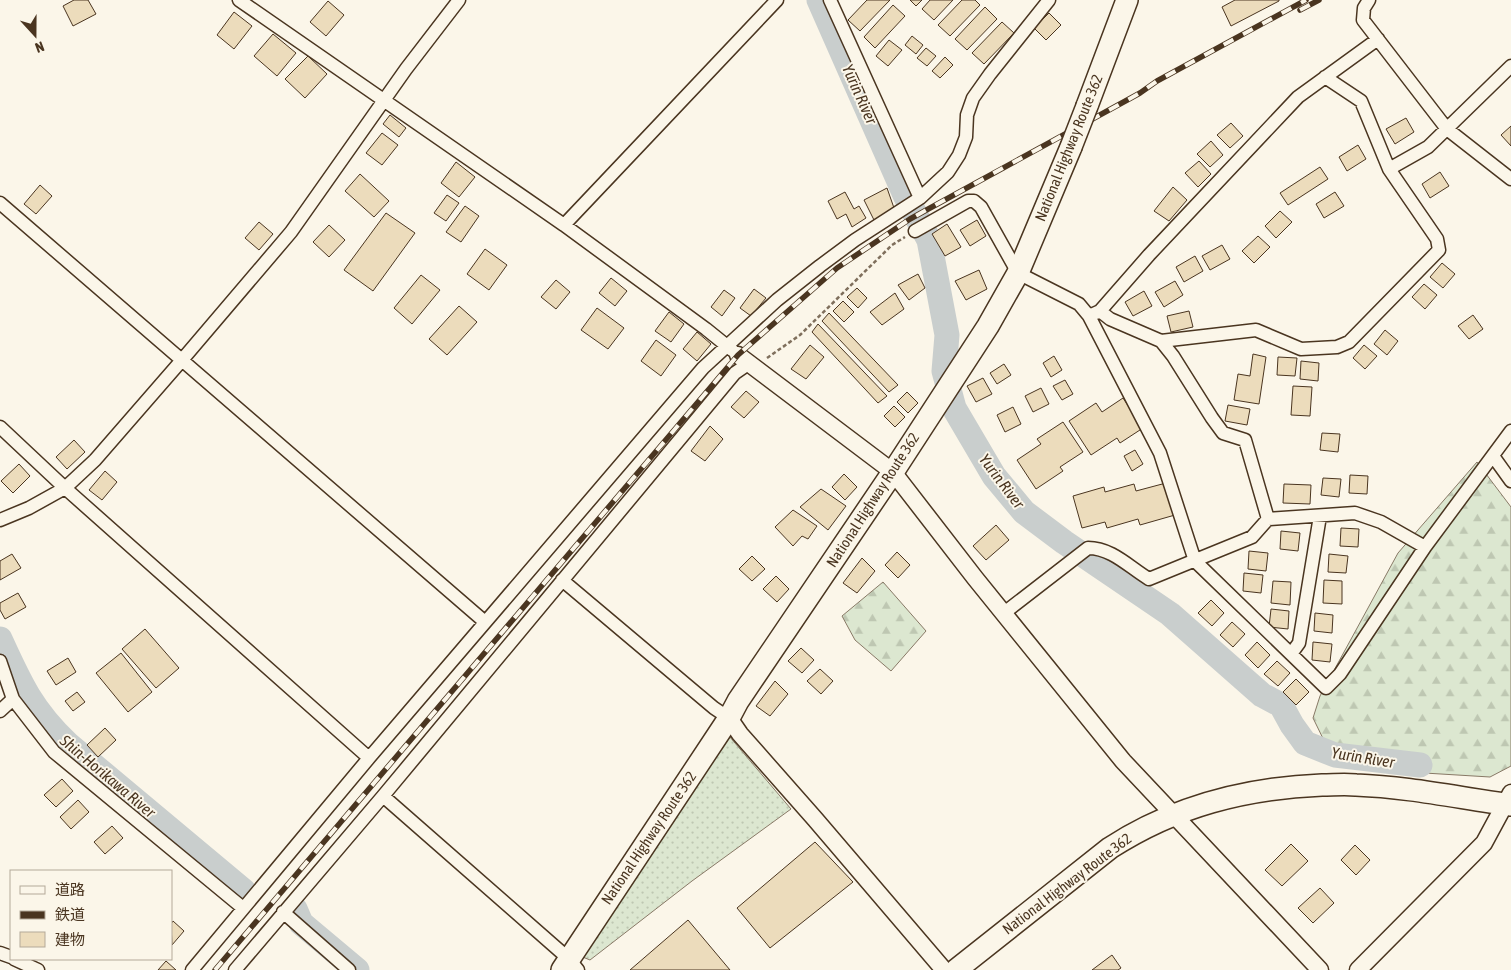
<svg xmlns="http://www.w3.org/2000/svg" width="1511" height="970" font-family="'Asap Condensed','Noto Sans JP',sans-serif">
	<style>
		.grass { fill: url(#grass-dots); stroke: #887966 }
		.forest { fill: url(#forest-firs); stroke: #887966 }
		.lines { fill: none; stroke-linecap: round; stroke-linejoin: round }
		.river { stroke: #c9cecd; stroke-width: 25 }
		.building { fill: #ecdcbc; stroke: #4a3520 }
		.minor-casing { stroke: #4a3520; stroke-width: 15 }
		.tertiary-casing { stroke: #4a3520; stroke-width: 19 }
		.trunk-casing { stroke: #4a3520; stroke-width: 24 }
		.path { stroke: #7f6f5c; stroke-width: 2.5; stroke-dasharray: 4 2.5; stroke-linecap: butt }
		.minor { stroke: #fbf6e9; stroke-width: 12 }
		.tertiary { stroke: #fbf6e9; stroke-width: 16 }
		.trunk { stroke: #fbf6e9; stroke-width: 21 }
		.rail-casing { stroke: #4a3520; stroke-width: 5.5 }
		.rail { stroke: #fbf6e9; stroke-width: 4; stroke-dasharray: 11; stroke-linecap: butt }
		.trunk-bridge-casing { stroke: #4a3520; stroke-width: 24; stroke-linecap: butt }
		.trunk-bridge { stroke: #fbf6e9; stroke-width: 21 }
		.labels { text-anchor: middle; stroke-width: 4; stroke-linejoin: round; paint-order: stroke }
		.street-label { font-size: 15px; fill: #4a3520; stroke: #fbf6e9 }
		.water-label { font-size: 16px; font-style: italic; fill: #4a3520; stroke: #fbf6e9 }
	</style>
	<defs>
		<pattern id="grass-dots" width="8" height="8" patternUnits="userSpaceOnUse" patternTransform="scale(1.25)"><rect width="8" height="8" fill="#dce7d0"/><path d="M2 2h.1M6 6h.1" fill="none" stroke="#bec7b2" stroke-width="1.8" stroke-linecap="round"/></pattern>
		<pattern id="forest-firs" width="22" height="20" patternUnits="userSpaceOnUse" patternTransform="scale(1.25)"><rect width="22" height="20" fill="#dce7d0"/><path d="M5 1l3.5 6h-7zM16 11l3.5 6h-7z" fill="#bec7b2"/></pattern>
	</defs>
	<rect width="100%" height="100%" fill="#fbf6e9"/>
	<path class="grass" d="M729,736l62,73 -99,72 -102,79 -17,-7z"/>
	<path class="forest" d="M1477,462l34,45v259l-21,11 -82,-5 -74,-11 -21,-43 7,-22 78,-143z
		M883,582l43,49 -35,40 -36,-31 -13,-24z"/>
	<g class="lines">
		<path class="river" d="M819,0l86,195 24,45 18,95 -3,36 10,37 40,68 30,36 40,30 106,72 92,81 19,10 11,20 13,18 30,12 85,10
			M0,639c20,44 32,71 68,105l176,147
			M295,909l6,14 56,47"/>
	</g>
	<path class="building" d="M74,0h14l8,14 -23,12 -10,-20z
		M867,0h23l-30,31 -12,-11z
		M910,0h12l-6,6z
		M930,0h23l-19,20 -12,-11z
		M962,0h13l5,5 -30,31 -12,-11z
		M1235,0h44v1l-48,25 -9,-19z
		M328,1l16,14 -18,21 -16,-14z
		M893,5l12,11 -30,32 -11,-11z
		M985,7l12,12 -30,31 -12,-11z
		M234,12l18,14 -18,23 -17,-14z
		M1049,13l12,12 -15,15 -12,-12z
		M1002,22l12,11 -30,31 -12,-11z
		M273,34l23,19 -19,23 -23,-20z
		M912,36l11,9 -7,9 -11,-9z
		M889,40l13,10 -14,16 -12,-10z
		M926,48l10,8 -9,10 -10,-8z
		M308,56l19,18 -22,24 -20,-19z
		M945,57l8,8 -13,13 -8,-7z
		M390,115l16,13 -7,9 -16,-13z
		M1406,118l8,14 -19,12 -9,-15z
		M1231,123l12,13 -13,12 -13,-13z
		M1511,126v20l-10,-11z
		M382,133l16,12 -16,20 -16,-12z
		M1211,141l12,14 -13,12 -13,-13z
		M1358,145l8,14 -19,12 -8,-14z
		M1199,161l12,13 -13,13 -13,-14z
		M456,162l19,15 -16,20 -18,-14z
		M1320,167l8,12 -40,26 -8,-12z
		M1440,172l9,14 -19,12 -8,-14z
		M360,174l29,27 -15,16 -29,-26z
		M40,185l12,11 -16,18 -12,-10z
		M1173,187l14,13 -18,21 -15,-10z
		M887,188l7,20 -20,12 -10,-20z
		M845,192l9,17 5,-3 7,12 -14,9 -6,-13 -9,5 -9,-18z
		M1335,192l9,14 -20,12 -8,-14z
		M447,195l12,8 -13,18 -12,-8z
		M465,206l14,10 -18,26 -15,-10z
		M1280,211l12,11 -16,16 -11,-12z
		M386,213l29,20 -42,58 -29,-21z
		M977,220l9,16 -16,10 -10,-16z
		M259,222l14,12 -14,16 -14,-12z
		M947,224l14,23 -16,9 -13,-22z
		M329,225l16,15 -16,17 -16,-15z
		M1258,236l12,11 -16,16 -12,-12z
		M1222,245l8,14 -20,11 -8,-14z
		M485,249l22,16 -18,25 -22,-16z
		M1195,256l8,15 -19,11 -8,-15z
		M1442,263l13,11 -12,14 -13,-11z
		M979,270l8,19 -21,11 -11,-19z
		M918,274l7,14 -16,12 -11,-15z
		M421,275l19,15 -28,34 -18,-16z
		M611,278l16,13 -12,15 -16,-13z
		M556,280l14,12 -14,17 -15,-12z
		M1175,281l8,14 -19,12 -9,-15z
		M1424,284l13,11 -12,14 -13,-12z
		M857,288l10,10 -9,10 -11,-11z
		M754,289l12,9 -15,18 -11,-8z
		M724,290l11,8 -13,18 -11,-9z
		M1144,291l8,15 -19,10 -8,-14z
		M895,293l9,16 -22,16 -12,-13z
		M843,301l11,11 -10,10 -11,-11z
		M459,306l18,16 -30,33 -18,-16z
		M597,308l27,20 -16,21 -27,-19z
		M1189,311l4,16 -22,5 -4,-16z
		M669,312l15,12 -13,18 -16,-11z
		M829,313l69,72 -9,7 -67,-71z
		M1473,315l10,14 -14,10 -11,-13z
		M818,324l69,72 -9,7 -66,-71z
		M1385,330l13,11 -11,14 -13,-11z
		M697,332l14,12 -14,17 -14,-12z
		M656,340l20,15 -15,21 -20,-15z
		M810,345l14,12 -18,22 -15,-10z
		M1364,345l13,11 -12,13 -12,-11z
		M1253,354l13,3 -7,47 -25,-4 4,-26 12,2z
		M1054,356l8,14 -11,7 -8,-14z
		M1278,357l19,1 -2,18 -18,-1z
		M1301,361l18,2 -1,18 -18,-2z
		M1004,364l7,11 -14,9 -7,-11z
		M983,378l9,16 -16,8 -9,-16z
		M1065,380l8,14 -11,6 -9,-14z
		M1293,386l19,1 -2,29 -19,-1z
		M1041,388l8,16 -16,8 -8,-16z
		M746,391l13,11 -15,16 -13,-11z
		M907,392l11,11 -10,10 -11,-11z
		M1123,398l20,30 -23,15 -3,-5 -26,17 -22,-34 27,-18 6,9z
		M1228,405l22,4 -3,16 -22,-4z
		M894,406l11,11 -10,10 -11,-11z
		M1013,407l8,17 -16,8 -8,-17z
		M1063,422l20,30 -23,15 3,4 -27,18 -19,-29 24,-16 -4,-5z
		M710,426l13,13 -18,22 -14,-10z
		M1322,433l18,1 -2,18 -18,-2z
		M74,440l11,12 -18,17 -11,-12z
		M1135,450l8,14 -11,7 -8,-15z
		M19,464l11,12 -17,17 -12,-12z
		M105,471l12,11 -15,18 -13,-10z
		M844,474l13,13 -12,13 -13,-13z
		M1350,475l18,1 -1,18 -18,-1z
		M1323,478l18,1 -2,18 -18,-2z
		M1166,483l9,32 -35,10 -2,-6 -31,9 -2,-6 -23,6 -9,-32 31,-9 1,5 29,-8 2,7z
		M1284,484l27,1 -1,19 -27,-1z
		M821,489l25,17 -18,24 -28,-23z
		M793,510l24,16 -9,13 -6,-3 -9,10 -18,-19z
		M996,525l13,15 -23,20 -13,-14z
		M1341,528l18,1 -1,18 -18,-1z
		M1281,531l19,2 -2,18 -18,-2z
		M1249,551l19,2 -2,18 -18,-2z
		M897,552l13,13 -12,13 -13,-13z
		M12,554l9,14 -21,12v-19z
		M1329,554l19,2 -2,17 -18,-1z
		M752,556l13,13 -13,12 -13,-12z
		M862,558l13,13 -18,22 -14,-10z
		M1244,573l19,2 -2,18 -18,-2z
		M776,576l13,13 -12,13 -14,-13z
		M1324,580l18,1v23l-19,-1z
		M1273,581l18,1 -1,23 -19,-2z
		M18,593l8,14 -21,12 -5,-9v-7z
		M1211,600l13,13 -12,13 -14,-13z
		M1271,609l18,2 -1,18 -19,-2z
		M1315,613l18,2 -1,18 -18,-2z
		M1232,622l13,12 -12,13 -13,-12z
		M145,629l34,39 -23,20 -34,-39z
		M1257,642l13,13 -12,13 -13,-13z
		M1313,642l19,2 -2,18 -18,-2z
		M801,648l13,12 -12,13 -14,-12z
		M121,653l31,39 -24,20 -32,-39z
		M68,658l8,14 -20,13 -9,-14z
		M1277,661l13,12 -12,13 -14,-12z
		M820,669l13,12 -12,13 -14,-13z
		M1296,679l13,13 -13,13 -13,-13z
		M775,681l13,13 -18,22 -14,-10z
		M77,692l8,10 -12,9 -8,-10z
		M105,728l11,12 -18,17 -11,-12z
		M62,779l11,12 -17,16 -12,-12z
		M78,800l11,12 -18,17 -11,-12z
		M112,826l11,12 -18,16 -11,-12z
		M815,842l38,40 -83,66 -33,-40z
		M1291,844l17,17 -26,25 -17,-16z
		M1355,845l15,15 -14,15 -15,-15z
		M1320,888l14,15 -21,20 -15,-15z
		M688,920l42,50h-100z
		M173,921l11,10 -12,14 -1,-21z
		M1112,955l9,13 -3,2h-26z
		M166,961l10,9h-18z"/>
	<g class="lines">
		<g class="minor-casing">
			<path id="minor" d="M239,0l325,225 142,104 26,21
				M830,0l90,198 28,-26 11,-17 7,-18 1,-22 6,-17 17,-24 59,-74
				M1369,0l-5,8 -1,12 84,109 64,50
				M1389,169l39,-22 83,-81
				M0,203l485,419
				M564,225l213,-225
				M915,231l53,-30h6l7,6 37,66 61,31 10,12 71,137 35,108 131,127 14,-14 85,-127 86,-116
				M1100,311l10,8 51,22 12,15 39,62 11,15 22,7 23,79
				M1089,316l11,-5 49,-56 149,-158 80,-58
				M1161,341l95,-11 45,19 36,-2 12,-5 90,-92 -2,-11 -48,-70 -28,-68 -36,-24
				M0,427l65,61 304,270
				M1493,456l18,25
				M0,520l29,-12 36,-20 30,-28 87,-100 109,-128 115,-163 53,-69
				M562,580l152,128 15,10
				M1004,613l84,-65c24,0 41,19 61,31l103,-42 16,-18 87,-6 26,9 44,25
				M1291,654l8,-11 21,-127
				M0,661l13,38 41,53 189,156
				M0,711l13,-12
				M383,796l186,163 9,11
				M283,912l66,58
				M0,953l11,4
				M14,959l24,11
				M192,970l177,-212 334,-390 74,-68 43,-34 35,-26 65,-42
				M235,970l148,-174 352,-423 13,-9"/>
		</g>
		<g class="tertiary-casing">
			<path id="tertiary" d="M738,355l155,117 82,106 148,183 197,209
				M729,718l11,16 75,85 129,151
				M1358,970l126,-127 27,-50"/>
		</g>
		<g class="trunk-casing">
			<path id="trunk" d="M1087,106l40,-106
				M562,970l167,-252 9,-17 155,-229 95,-146 30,-53 53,-126
				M956,970l154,-122c65,-42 135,-60 212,-63 11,0 23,-1 34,0 53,2 103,13 155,20"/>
		</g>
		<path class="path" d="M767,358l33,-23 92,-90 13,-8"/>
		<use href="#minor" class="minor"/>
		<use href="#tertiary" class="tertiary"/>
		<use href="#trunk" class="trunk"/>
		<g class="rail-casing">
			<path id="rail" d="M1300,10l19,-10
				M215,970l523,-615 99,-87 73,-49 230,-126 17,-12 149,-81"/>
		</g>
		<use href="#rail" class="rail"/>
		<g class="trunk-bridge-casing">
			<path id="trunk-bridge" d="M1071,147l16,-41"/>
		</g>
		<use href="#trunk-bridge" class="trunk-bridge"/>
	</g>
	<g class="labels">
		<g class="street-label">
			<text transform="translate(1069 148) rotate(-68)" y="5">National Highway Route 362</text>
			<text transform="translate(873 500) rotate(-57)" y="5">National Highway Route 362</text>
			<text transform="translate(649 838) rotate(-56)" y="5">National Highway Route 362</text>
			<text transform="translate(1067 884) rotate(-37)" y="5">National Highway Route 362</text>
		</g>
		<g class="water-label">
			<text transform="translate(860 94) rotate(66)" y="6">Yurin River</text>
			<text transform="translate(1002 481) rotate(53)" y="6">Yurin River</text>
			<text transform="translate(1363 757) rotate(9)" y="6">Yurin River</text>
			<text transform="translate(108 776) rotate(40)" y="6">Shin-Horikawa River</text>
		</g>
	</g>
	<rect x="10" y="870" width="162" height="90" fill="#fbf6e9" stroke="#b4a999"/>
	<rect x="20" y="886" width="25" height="8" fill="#fbf6e9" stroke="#b4a999"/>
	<text x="55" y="895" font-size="15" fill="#4a3520">道路</text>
	<rect x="20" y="911" width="25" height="8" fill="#4a3520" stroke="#b4a999"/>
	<text x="55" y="920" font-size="15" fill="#4a3520">鉄道</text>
	<rect x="20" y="932" width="25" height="15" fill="#ecdcbc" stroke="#b4a999"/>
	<text x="55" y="945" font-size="15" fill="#4a3520">建物</text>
	<g transform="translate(35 35) rotate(159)" stroke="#fbf6e9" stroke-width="4" paint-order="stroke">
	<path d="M0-4L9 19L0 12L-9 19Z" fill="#4a3520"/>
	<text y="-8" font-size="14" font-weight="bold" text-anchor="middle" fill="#4a3520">N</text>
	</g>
</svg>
